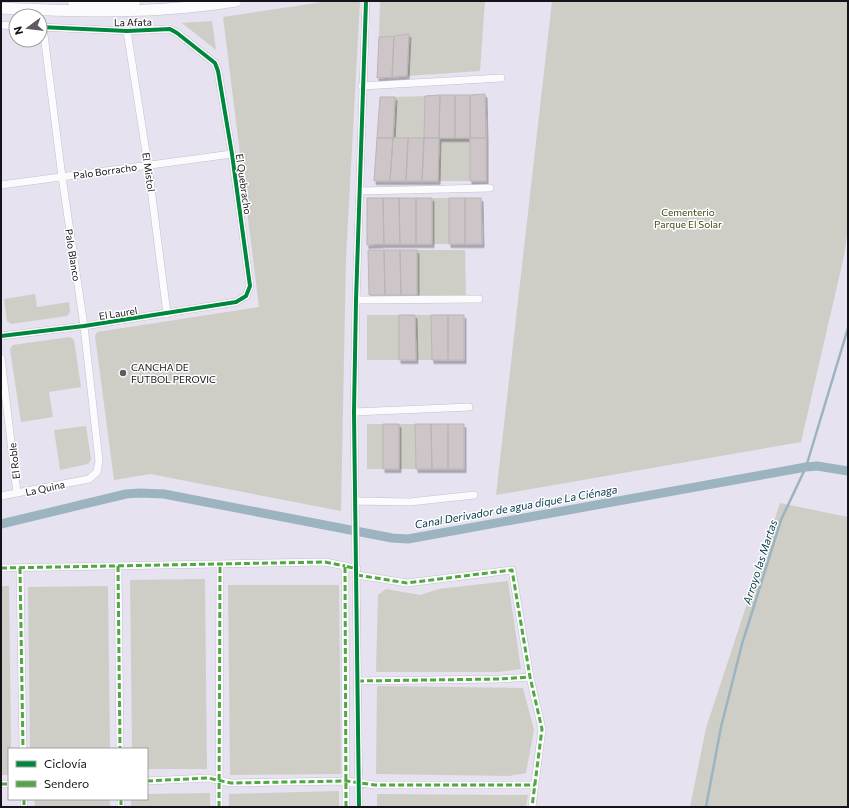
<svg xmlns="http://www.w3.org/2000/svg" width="849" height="808" font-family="Commissioner,sans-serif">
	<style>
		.green { fill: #cecec6 }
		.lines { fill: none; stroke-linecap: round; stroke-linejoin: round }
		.stream { stroke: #9bb4c0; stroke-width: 2.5 }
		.canal { stroke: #9bb4c0; stroke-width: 9 }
		.building { fill: #cdc5c7; stroke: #bbb4b7; filter: url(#shadow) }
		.street-casing { stroke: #c4c0ca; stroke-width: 8 }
		.primary-casing { stroke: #c4c0ca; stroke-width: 12 }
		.street { stroke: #fbfbfd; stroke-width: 7 }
		.primary { stroke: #fbfbfd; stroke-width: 11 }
		.quiet { stroke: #51a842; stroke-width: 3; stroke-dasharray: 6 3; stroke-linecap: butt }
		.cycleway-casing { stroke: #fff; stroke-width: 6 }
		.cycleway { stroke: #00873e; stroke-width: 4 }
		.poi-dot { fill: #5f5b65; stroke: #fff; stroke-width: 1.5 }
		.labels { text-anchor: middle; stroke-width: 3; stroke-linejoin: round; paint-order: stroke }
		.street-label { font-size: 10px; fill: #16121a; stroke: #fff }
		.park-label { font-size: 10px; fill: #424915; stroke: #fff }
		.poi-label { font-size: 10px; fill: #16121a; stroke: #fff; text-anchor: start }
		.water-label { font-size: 11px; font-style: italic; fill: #003947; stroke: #fff }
	</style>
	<defs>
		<filter id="shadow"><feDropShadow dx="2" dy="3.5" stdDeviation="0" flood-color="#0004"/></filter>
	</defs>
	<rect width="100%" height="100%" fill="#e7e2ef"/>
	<path class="green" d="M330,1h30l-14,257 -5,253 -191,-37 -36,6 -19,-144 2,-4 162,-25 -36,-290z
		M380,1h105l-5,70 -73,5 2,-42 -30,3z
		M552,1h296v227l-4,28 -43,186 -305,53z
		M212,21l4,29 -34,-27z
		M425,96l-1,42h-31l2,-41z
		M439,138h31v43h-32z
		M432,198h17v46h-17z
		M417,250h48l1,45h-49z
		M35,294l2,13 32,-5 1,10 -3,4 -56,8 -4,-3 -3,-22z
		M367,315h32v45h-32z
		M415,315h16l1,45h-16z
		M70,337l4,3 7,47 -32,5 4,25 -32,5 -11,-73 3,-4z
		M367,424h16v45h-16z
		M399,424h16l1,45h-17z
		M86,426l5,33 -3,5 -28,6 -6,-40z
		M780,503l68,14v290h-158l16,-79z
		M205,579l2,190h-60v-20h-15l-2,-169z
		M508,581l13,88 -23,3h-122l2,-77 8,-6 34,6 19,-6z
		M228,585h111l2,189 -111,1z
		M1,586h8l2,163h-2v26h-8z
		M108,586l2,163h-80l-2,-162z
		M377,686l146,2 11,42 -8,43 -17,3 -133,-2z
		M339,791v16h-110v-13z
		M210,793v14h-79v-8h16v-5z
		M377,794l129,1h22l-2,12h-149z
		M34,799h76v8h-75z"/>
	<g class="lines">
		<path class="stream" d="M706,807l15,-80 21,-83 39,-124 25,-53 42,-139"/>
		<path class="canal" d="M1,524l125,-30 13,-1 25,1 228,44 16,1 398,-72 11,-1 31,5"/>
	</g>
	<path class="building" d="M409,34l-2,42 -15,1 2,-41z
		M394,36l-2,41 -15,1 2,-41z
		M485,94l1,44h-16v-43z
		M440,95l-1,43h-15l1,-42z
		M440,95h15v43h-16z
		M455,95h15v43h-15z
		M380,97h15l-2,41h-16z
		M377,138h16l-3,43h-16z
		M393,138h15l-2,43h-16z
		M408,138h16l-2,43h-16z
		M424,138h15l-1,43h-16z
		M470,138h16v43h-16z
		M367,198h16l1,46 -17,1z
		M383,198h16l1,46h-16z
		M399,198h17v46h-16z
		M416,198h16v46h-16z
		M449,198h16v46h-16z
		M465,198h16l1,46h-17z
		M368,250h16l1,45h-16z
		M384,250h16l1,45h-16z
		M400,250h17v45h-16z
		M399,315h16l1,45h-17z
		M431,315h17v45h-16z
		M448,315h16v45h-16z
		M383,424h16v45h-16z
		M415,424h16l1,45h-16z
		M431,424h17v45h-16z
		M448,424h16v45h-16z"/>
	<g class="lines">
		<g class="street-casing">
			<path id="street" d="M1,25l15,1
				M127,31l21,134 19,149
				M362,86l139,-8
				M1,185l231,-31
				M360,191l130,-3
				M356,300l123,-1
				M1,336l83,-10 152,-24 10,-6 4,-10 -18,-132 -14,-83 -3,-8 -38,-30 -7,-4 -43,2 -87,-4
				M1,358l16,135
				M354,412l115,-5
				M1,496l88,-17 8,-7 2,-11 -15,-135 -22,-149 -19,-150
				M355,501l55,1 64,-7
				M118,566l2,183
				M1,568l324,-6 20,4
				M20,568l3,181
				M357,575l50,8 105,-13 18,107 12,52 -10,78
				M358,681l142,-2 30,-2
				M147,781l61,-3 23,5 115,-2 29,4h160
				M1,784h8
				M24,799v8
				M121,799v8
				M219,807l1,-243
				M346,807l-1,-241 12,3
				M359,807l-5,-395 2,-112 10,-299"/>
		</g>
		<g class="primary-casing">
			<path id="primary" d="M73,1h62
				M1,8c79,4 157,6 235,-7"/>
		</g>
		<use href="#street" class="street"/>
		<use href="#primary" class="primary"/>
		<path class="quiet" d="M118,566l2,183
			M1,568l324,-6 20,4
			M20,568l3,181
			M357,575l50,8 105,-13 18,107 12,52 -10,78
			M358,681l142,-2 30,-2
			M147,781l61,-3 23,5 115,-2 29,4h160
			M1,784h8
			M24,799v8
			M121,799v8
			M219,807l1,-243
			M346,807l-1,-241 12,3"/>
		<g class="cycleway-casing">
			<path id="cycleway" d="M1,336l83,-10 152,-24 10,-6 4,-10 -18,-132 -14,-83 -3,-8 -38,-30 -7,-4 -43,2 -87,-4
				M359,807l-5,-395 2,-112 10,-299"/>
		</g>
		<use href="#cycleway" class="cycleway"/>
	</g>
	<circle class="poi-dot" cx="123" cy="373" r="4"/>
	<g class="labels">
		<g class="street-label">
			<text transform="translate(133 22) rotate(-1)" y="4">La Afata</text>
			<text transform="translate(105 171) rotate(-8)" y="4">Palo Borracho</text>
			<text transform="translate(149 172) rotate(82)" y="4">El Mistol</text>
			<text transform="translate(244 184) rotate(82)" y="4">El Quebracho</text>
			<text transform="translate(73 255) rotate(81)" y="4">Palo Blanco</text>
			<text transform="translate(118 313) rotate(-9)" y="4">El Laurel</text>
			<text transform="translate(14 461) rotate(-96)" y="4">El Roble</text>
			<text transform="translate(45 488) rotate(-12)" y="4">La Quina</text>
		</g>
		<g class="park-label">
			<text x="688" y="216">Cementerio<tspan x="688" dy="12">Parque El Solar</tspan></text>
		</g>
		<g class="poi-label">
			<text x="131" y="371">CANCHA DE<tspan x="131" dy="12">FUTBOL PEROVIC</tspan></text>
		</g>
		<g class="water-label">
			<text transform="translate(516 507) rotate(-10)" y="4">Canal Derivador de agua dique La Ciénaga</text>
			<text transform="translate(760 562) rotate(-72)" y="4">Arroyo las Martas</text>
		</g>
	</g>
	<rect width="849" height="808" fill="none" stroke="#16121a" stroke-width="4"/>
	<rect x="8" y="748" width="140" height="52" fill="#ffffff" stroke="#a2a0a3"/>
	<rect x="16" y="761" width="20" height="6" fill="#00873e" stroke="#a2a0a3"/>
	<text x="44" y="768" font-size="12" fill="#16121a">Ciclovía</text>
	<rect x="16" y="781" width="20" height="6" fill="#51a842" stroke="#a2a0a3"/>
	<text x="44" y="788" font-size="12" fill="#16121a">Sendero</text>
	<g transform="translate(28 28) rotate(255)"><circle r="19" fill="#ffffff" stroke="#a2a0a3"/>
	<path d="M0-3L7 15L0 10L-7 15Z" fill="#5f5b65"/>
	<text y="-6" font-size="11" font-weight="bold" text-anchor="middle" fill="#16121a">N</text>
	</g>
</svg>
